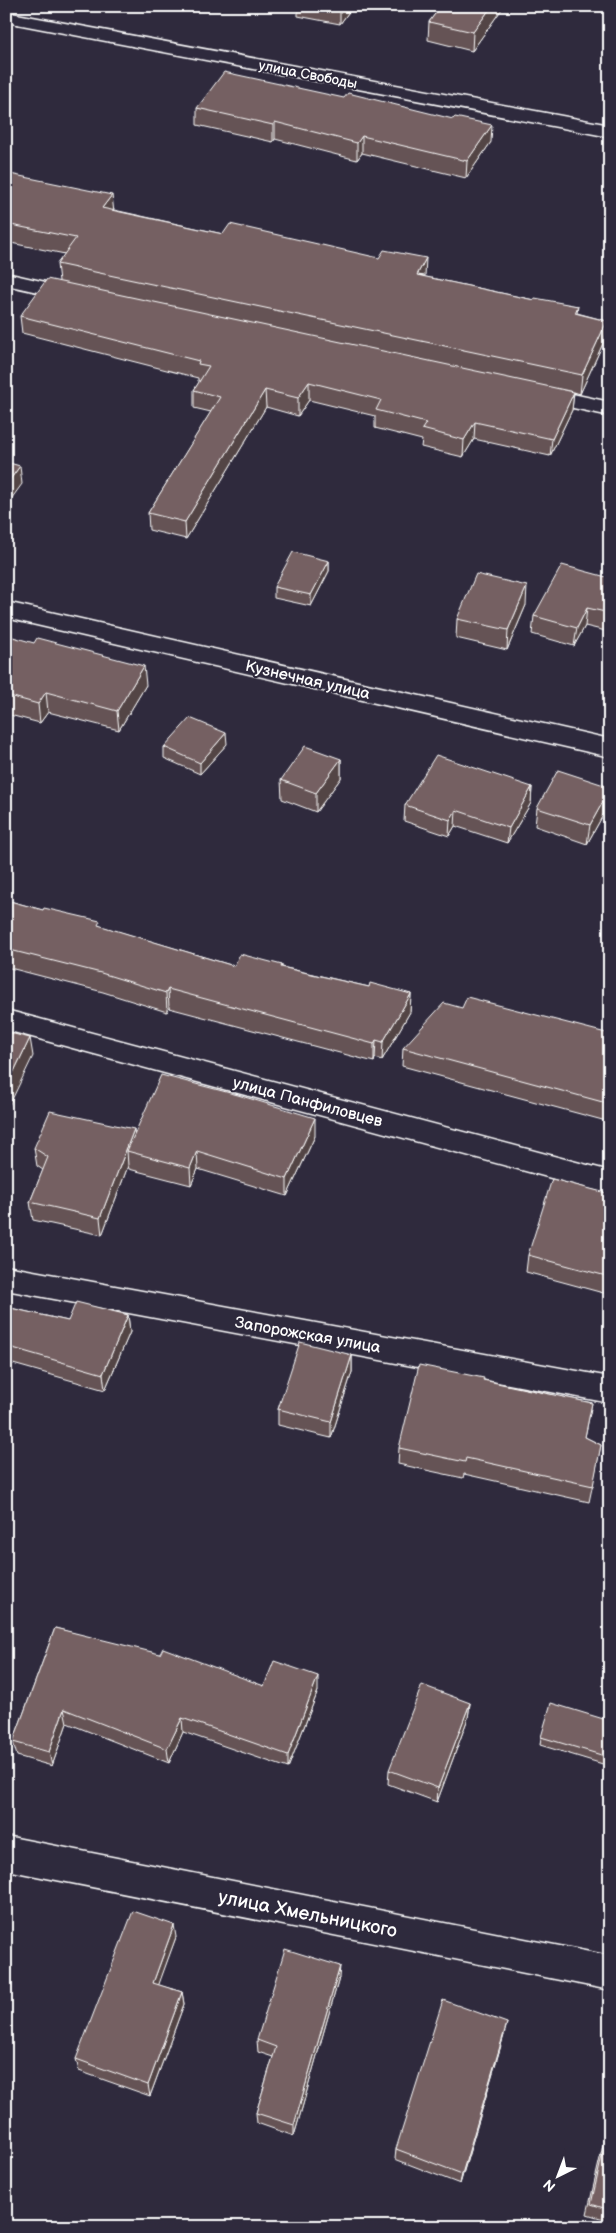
<svg xmlns="http://www.w3.org/2000/svg" width="616" height="2233" font-family="'Balsamiq Sans',sans-serif">
	<style>
		.lines { fill: none; stroke-linecap: round; stroke-linejoin: round }
		.minor-casing { stroke: #fff; stroke-width: 3 }
		.major-casing { stroke: #fff; stroke-width: 3 }
		.minor { fill: #2f2a3d; fill-rule: evenodd }
		.major { fill: #2f2a3d; fill-rule: evenodd }
		.wall { fill: #655354; stroke: #fff }
		.shaded-wall { fill: #524445; stroke: #fff }
		.building { fill: #756162; stroke: #fff }
		.labels { text-anchor: middle; stroke-width: 4; stroke-linejoin: round; paint-order: stroke }
		.far-street-label { font-size: 14px; fill: #fff; stroke: #2f2a3d }
		.street-label { font-size: 16px; fill: #fff; stroke: #2f2a3d }
		.near-street-label { font-size: 19px; fill: #fff; stroke: #2f2a3d }
	</style>
	<rect width="100%" height="100%" fill="#2f2a3d"/>
	<filter id="ink" filterUnits="userSpaceOnUse"><feTurbulence type="fractalNoise" baseFrequency=".02" numOctaves="2"/><feDisplacementMap in="SourceGraphic" scale="10" xChannelSelector="R" yChannelSelector="G"/><feConvolveMatrix kernelMatrix="1 2 1 2 8 2 1 2 1" color-interpolation-filters="sRGB"/></filter>
	<g filter="url(#ink)">
		<g class="lines">
			<g class="minor-casing">
				<path id="minor" d="M6,12l604,113v12l-604,-115z
					M6,273l79,18 3,4 -3,4 -7,2 -72,-16z
					M535,386l75,16v14l-83,-18 -3,-5 3,-5z
					M6,1010l604,161v23l-604,-164z
					M6,1266l604,111v26l-604,-113z
					M6,1836l604,120v34l-604,-120z"/>
			</g>
			<g class="major-casing">
				<path id="major" d="M6,602l604,137v18l-604,-139z"/>
			</g>
			<use href="#minor" class="minor"/>
			<use href="#major" class="major"/>
		</g>
		<path class="wall" d="M298,6h55l-13,18 -42,-8z
			M441,6h63l-32,45 -44,-11 1,-18z
			M197,108l294,34 -25,36 -104,-25 -5,7 -82,-21 -2,3 -76,-17z
			M6,178l108,32 109,24 311,66 44,6 -1,7 30,8 -2,18 -25,55 -6,-2 -2,18 -22,46 -76,-17 -11,18 -42,-10 1,-7 -47,-12v-12l-66,-16 -11,16 -32,-9 -80,132 -37,-9 -1,-17 63,-101 -17,-4v-18l6,-9h-2v-3l-176,-45 -2,-17 39,-35 -2,-17 8,-10 -59,-12z
			M329,561v10l-18,35 -37,-8v-11z
			M610,578v54l-25,-6 -11,20 -42,-12 2,-18z
			M526,605l-19,45 -51,-12 1,-19z
			M6,635l140,50 -27,45 -71,-18 -8,11 -34,-9z
			M227,744l-27,30 -36,-16v-11z
			M341,759v19l-25,34 -34,-13 -1,-19z
			M532,787l-1,16 -24,40 -52,-17 -6,10 -45,-15 1,-16z
			M610,787l-2,19 -21,38 -52,-18 2,-18z
			M6,900l94,26 134,40 48,-1v2l87,20 42,7 -1,18 -28,48 -7,-2 -1,4 -205,-54 -2,4 -64,-20 -97,-25z
			M462,1008l148,26v88l-208,-56 1,-18z
			M134,1134l181,2 -28,60 -89,-27 -7,16 -62,-16 -1,-3 -26,69 -69,-15 -3,-18 13,-32 -6,-4 -3,-18z
			M610,1194v90l-3,10 -81,-22 2,-17z
			M6,1307l62,14 60,-6 2,17 -25,58 -99,-28z
			M352,1355v17l-21,66 -53,-13v-16z
			M484,1380l108,23 -7,34 16,8 -12,57 -125,-28 -1,4 -65,-14 1,-16z
			M55,1628l209,58 54,5 -30,77 -105,-36 -14,31 -102,-40 -15,43 -35,-10 -4,-14z
			M470,1703l-2,15 -31,84 -49,-18 1,-14z
			M541,1737l69,13 -4,15 -66,-20z
			M176,1937l-18,48 24,7 2,12 -34,92 -71,-25 -3,-12z
			M339,1978l-45,158 -37,-13 -1,-10 17,-56 -15,-5 -1,-12z
			M504,2035l-44,149 -65,-25 1,-10z
			M610,2115v106l-23,-7z"/>
		<path class="shaded-wall" d="M340,6h13l-13,18z
			M492,6h12l-32,45 1,-19z
			M275,122v17l-2,3v-17z
			M492,125l-1,17 -25,36 1,-17z
			M362,136v17l-5,7v-17z
			M112,195l2,18 -12,-5z
			M426,258l-1,18 -8,-1z
			M607,321l-2,18 -25,55 2,-19z
			M309,382v18l-11,16v-18z
			M265,390l1,17 -80,132 -1,-17z
			M574,392l-2,18 -22,46 2,-17z
			M475,422l-1,17 -11,18 1,-17z
			M20,466l2,18 -16,22v-21z
			M329,561v10l-18,35v-11z
			M527,586l-1,19 -19,45 1,-20z
			M587,608l-2,18 -11,20 3,-18z
			M144,666l2,19 -27,45 -2,-19z
			M46,692l2,20 -8,11 -2,-19z
			M226,733l1,11 -27,30v-11z
			M341,759v19l-25,34v-19z
			M532,787l-1,16 -24,40 2,-15z
			M610,789l-2,17 -21,38 3,-19z
			M456,810l-1,16 -6,10 1,-16z
			M168,989l1,19 -2,4 -1,-19z
			M411,994l-1,18 -28,48 1,-18z
			M30,1038l3,18 -27,56v-24z
			M376,1040l-1,18 -1,4v-18z
			M315,1118v18l-28,60v-17z
			M134,1129l2,18 -9,4 1,15 -26,69 -2,-17z
			M197,1151l1,18 -7,16 -1,-17z
			M128,1315l2,17 -25,58 -2,-16z
			M352,1355v17l-21,66v-16z
			M318,1676v15l-30,77v-13z
			M470,1703l-2,15 -31,84 1,-14z
			M64,1709l3,14 -15,43 -3,-14z
			M182,1718l1,14 -14,31 -2,-14z
			M174,1925l2,12 -21,58 -2,-12z
			M340,1966l-1,12 -45,158v-11z
			M182,1992l2,12 -34,92 -2,-11z
			M507,2023l-3,12 -44,149 2,-10z"/>
		<path class="building" d="M441,6h51l-19,26 -44,-10z
			M224,72l120,26 4,-5 105,26 2,-2 37,8 -25,36 -105,-25 -5,7 -82,-21 -2,3 -76,-17z
			M10,174l102,21 -10,13 121,26 7,-10 149,34 5,-8 42,8 -9,17 117,25 1,-2 43,8 -3,7 32,8 -25,54 -525,-111 19,-26 -70,-14v-46z
			M47,279l527,113 -22,47 -77,-17 -11,18 -42,-11 4,-6 -50,-13 5,-10 -72,-18 -11,16 -33,-8 -80,132 -37,-9 72,-116 -26,-7 15,-24 -11,-2 1,-3 -179,-45z
			M6,462l14,4 -14,19z
			M293,552l36,9 -18,34 -37,-8z
			M562,565l48,13v35l-23,-5 -10,20 -43,-12z
			M476,574l51,12 -19,44 -51,-11z
			M6,635l28,8 3,-5 107,28 -27,45 -71,-19 -8,12 -32,-9z
			M190,718l36,15 -26,30 -36,-16z
			M305,746l36,13 -25,34 -35,-13z
			M436,755l96,32 -23,41 -53,-18 -6,10 -45,-15z
			M558,770l52,17v2l-20,36 -53,-17z
			M6,900l37,10 1,-2 56,13 -2,4 136,41 6,-12 42,11 -1,2 88,20 1,-4 41,11 -28,48 -7,-2 -2,4 -206,-55 -2,4 -65,-20 -95,-24z
			M467,997l143,37v70l-207,-56 41,-45 18,5z
			M6,1032l24,6 -24,50z
			M161,1075l77,20 77,23 -28,61 -90,-28 -7,17 -63,-17z
			M50,1111l84,18 -34,89 -70,-16 18,-45 -14,-9z
			M552,1179l58,15v83l-82,-22z
			M76,1302l52,13 -25,59 -97,-28v-39l62,14z
			M300,1342l52,13 -21,67 -53,-13z
			M419,1365l65,13 -1,2 109,23 -7,34 16,8 -8,41 -127,-28 -1,4 -66,-14z
			M55,1628l105,26 3,-6 101,38 10,-25 44,15 -30,79 -106,-37 -15,31 -103,-40 -15,43 -36,-10z
			M422,1685l48,18 -32,85 -49,-18z
			M551,1703l59,18v29l-2,7 -67,-20z
			M133,1911l41,14 -21,58 29,9 -34,93 -72,-26z
			M285,1949l55,17 -46,159 -38,-12 20,-66 -19,-7z
			M443,2000l64,23 -45,151 -66,-25z
			M610,2122v88l-19,-6z"/>
	</g>
	<g class="labels">
		<g class="far-street-label">
			<text transform="translate(308 74) rotate(11)" y="5">улица Свободы</text>
		</g>
		<g class="street-label">
			<text transform="translate(308 679) rotate(13)" y="6">Кузнечная улица</text>
			<text transform="translate(308 1101) rotate(15)" y="6">улица Панфиловцев</text>
			<text transform="translate(308 1334) rotate(10)" y="6">Запорожская улица</text>
		</g>
		<g class="near-street-label">
			<text transform="translate(308 1913) rotate(11)" y="7">улица Хмельницкого</text>
		</g>
	</g>
	<rect width="616" height="2233" fill="none" stroke="#2f2a3d" stroke-width="25"/>
	<rect x="12" y="12" width="591" height="2208" fill="none" stroke="#fff" stroke-width="2" filter="url(#ink)"/>
	<g transform="translate(558 2176) rotate(222)" stroke="#2f2a3d" stroke-width="4" paint-order="stroke">
	<path d="M0-4L9 19L0 12L-9 19Z" fill="#ffffff"/>
	<text y="-8" font-size="14" font-weight="bold" text-anchor="middle" fill="#ffffff">N</text>
	</g>
</svg>
